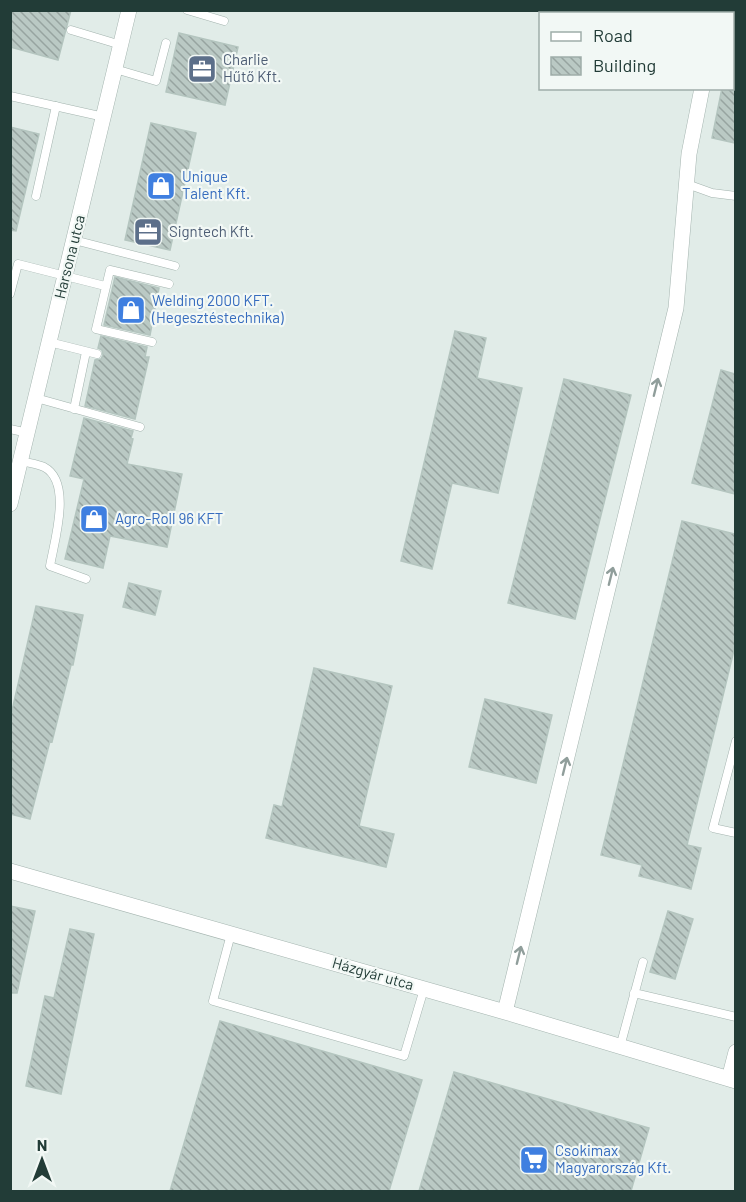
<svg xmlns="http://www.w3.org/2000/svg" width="746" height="1202" font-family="Barlow,sans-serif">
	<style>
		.building { fill: url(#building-back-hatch); stroke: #b4c5bf; stroke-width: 1.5 }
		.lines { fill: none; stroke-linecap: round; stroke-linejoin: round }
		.lane-casing { stroke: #a4b4af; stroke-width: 9 }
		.street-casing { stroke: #a4b4af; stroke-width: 16 }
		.lane { stroke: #fff; stroke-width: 8 }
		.street { stroke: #fff; stroke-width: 15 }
		.oneway { stroke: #909e9b }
		.labels { text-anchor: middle; stroke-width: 4.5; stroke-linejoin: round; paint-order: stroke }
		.service-label { font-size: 15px; fill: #4e5e75; stroke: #f2f8f5; text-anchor: start }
		.shop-label { font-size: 15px; fill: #366cbe; stroke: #f2f8f5; text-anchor: start }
		.street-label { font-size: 15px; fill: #223c37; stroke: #f2f8f5 }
	</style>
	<defs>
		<pattern id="building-back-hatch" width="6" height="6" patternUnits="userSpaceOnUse" patternTransform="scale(1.5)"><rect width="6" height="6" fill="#bac9c4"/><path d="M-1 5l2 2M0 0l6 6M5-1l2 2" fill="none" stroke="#97a4a0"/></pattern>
	</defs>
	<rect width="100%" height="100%" fill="#e1ece8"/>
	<path class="building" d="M10,10h61l-13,50 -48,-13z
		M179,33l59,14 -13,58 -59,-13z
		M722,88h13v55l-23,-5z
		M151,123l45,10 -26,117 -45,-10z
		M10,127l29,7 -23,97 -6,-1z
		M115,277l44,11 -9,47 -46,-10z
		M455,331l31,7 -9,40 45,10 -24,105 -46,-10 -20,86 -31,-8z
		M101,336l46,11 -2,10h4l-14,62 -50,-13 10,-46 6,-1 2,-4 -1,-5 -4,-2z
		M721,370l14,4v120l-43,-11z
		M564,379l67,16 -56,224 -67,-16z
		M84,418l49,13 -2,7 2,1 -6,25 55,10 -15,73 -57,-11 -7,32 -38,-9 19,-80 -14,-3z
		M682,521l53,13v112l-48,199 14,3 -10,41 -52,-13 3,-11 -41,-10z
		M129,583l32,8 -6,24 -32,-8z
		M36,606l47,9 -10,50h-2l-19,77 -2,-1 -20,78 -20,-5v-95z
		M314,668l78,18 -33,140 35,8 -8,33 -120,-29 8,-33 8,2z
		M485,699l67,16 -16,68 -67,-16z
		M10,906l25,5 -18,82h-7z
		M668,911l25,8 -18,60 -25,-7z
		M70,929l24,5 -33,160 -35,-8 19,-90 9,2z
		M220,1021l202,59 -33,111h-219z
		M454,1072l195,56 -18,63h-212z"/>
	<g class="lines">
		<g class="lane-casing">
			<path id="lane" d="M187,10l37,11
				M71,30l50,15
				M115,69l41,12 10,-38
				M10,96l94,21
				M687,184l25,9 24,3
				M36,196l20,-90
				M74,240l101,26
				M10,294l8,-30 87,22
				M49,342l48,12
				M152,342l-56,-13 14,-59 59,14
				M36,398l104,29
				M74,409l12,-57
				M10,429l18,4
				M21,461c7,2 16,3 23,6 29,15 10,75 6,99l36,13
				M736,741l-23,87 23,5
				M231,934l-18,67 191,55 20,-67
				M634,993l102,24
				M620,1047l23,-85"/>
		</g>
		<g class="street-casing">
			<path id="street" d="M717,14l1,-4
				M10,504l119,-494
				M10,871l495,141 231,69
				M505,1012l171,-704 13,-154 13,-66
				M729,1079l7,-27"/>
		</g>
		<use href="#lane" class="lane"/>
		<use href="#street" class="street"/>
	</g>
	<defs><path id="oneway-shaft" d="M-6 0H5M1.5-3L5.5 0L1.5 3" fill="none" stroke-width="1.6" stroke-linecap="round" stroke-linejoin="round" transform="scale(1.5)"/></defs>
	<g class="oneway">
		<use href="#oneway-shaft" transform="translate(656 387) rotate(-76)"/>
		<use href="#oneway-shaft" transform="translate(611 576) rotate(-76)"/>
		<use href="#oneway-shaft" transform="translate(565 766) rotate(-76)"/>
		<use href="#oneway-shaft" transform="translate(519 955) rotate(-76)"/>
	</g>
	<defs>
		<g id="office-square" transform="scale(1.5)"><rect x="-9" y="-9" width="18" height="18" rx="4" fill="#5c6f8a" stroke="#f2f8f5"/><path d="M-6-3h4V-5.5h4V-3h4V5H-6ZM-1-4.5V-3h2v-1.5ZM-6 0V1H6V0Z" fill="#fff"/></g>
		<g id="shop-square" transform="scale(1.5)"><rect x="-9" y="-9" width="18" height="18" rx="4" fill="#3f7fe0" stroke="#f2f8f5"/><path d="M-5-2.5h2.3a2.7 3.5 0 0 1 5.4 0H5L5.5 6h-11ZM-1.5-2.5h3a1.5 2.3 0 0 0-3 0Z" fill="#fff"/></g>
		<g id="supermarket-square" transform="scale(1.5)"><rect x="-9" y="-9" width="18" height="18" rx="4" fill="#3f7fe0" stroke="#f2f8f5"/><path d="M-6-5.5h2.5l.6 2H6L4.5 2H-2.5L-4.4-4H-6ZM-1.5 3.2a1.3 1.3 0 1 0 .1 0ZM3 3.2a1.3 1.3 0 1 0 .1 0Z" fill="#fff"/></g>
	</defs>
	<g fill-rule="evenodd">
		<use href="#office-square" x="202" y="69"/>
		<use href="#shop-square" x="161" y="186"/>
		<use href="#office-square" x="148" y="232"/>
		<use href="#shop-square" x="131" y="310"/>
		<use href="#shop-square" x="94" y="519"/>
		<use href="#supermarket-square" x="534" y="1160"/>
	</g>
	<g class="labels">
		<g class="service-label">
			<text x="223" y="65">Charlie<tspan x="223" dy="17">Hűtő Kft.</tspan></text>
			<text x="169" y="237">Signtech Kft.</text>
		</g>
		<g class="shop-label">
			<text x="182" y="182">Unique<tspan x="182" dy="17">Talent Kft.</tspan></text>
			<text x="152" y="306">Welding 2000 KFT.<tspan x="152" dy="17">(Hegesztéstechnika)</tspan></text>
			<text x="115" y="524">Agro-Roll 96 KFT</text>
			<text x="555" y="1156">Csokimax<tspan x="555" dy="17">Magyarország Kft.</tspan></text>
		</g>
		<g class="street-label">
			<text transform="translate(70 257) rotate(-76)" y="5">Harsona utca</text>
			<text transform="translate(373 974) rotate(16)" y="5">Házgyár utca</text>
		</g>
	</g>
	<rect width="746" height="1202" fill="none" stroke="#223c37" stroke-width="24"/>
	<rect x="539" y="12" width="195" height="78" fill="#f2f8f5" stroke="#9fada9" stroke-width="1.5"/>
	<rect x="551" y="32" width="30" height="9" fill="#ffffff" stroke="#9fada9" stroke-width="1.5"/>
	<text x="593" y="42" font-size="18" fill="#223c37">Road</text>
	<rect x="551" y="57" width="30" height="18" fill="url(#building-back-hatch)" stroke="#9fada9" stroke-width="1.5"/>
	<text x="593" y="72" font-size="18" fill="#223c37">Building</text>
	<g transform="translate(42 1160)" stroke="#f2f8f5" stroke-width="4.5" paint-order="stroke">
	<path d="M0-4.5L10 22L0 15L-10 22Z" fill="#223c37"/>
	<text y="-9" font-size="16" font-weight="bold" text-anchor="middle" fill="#223c37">N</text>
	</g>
</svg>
